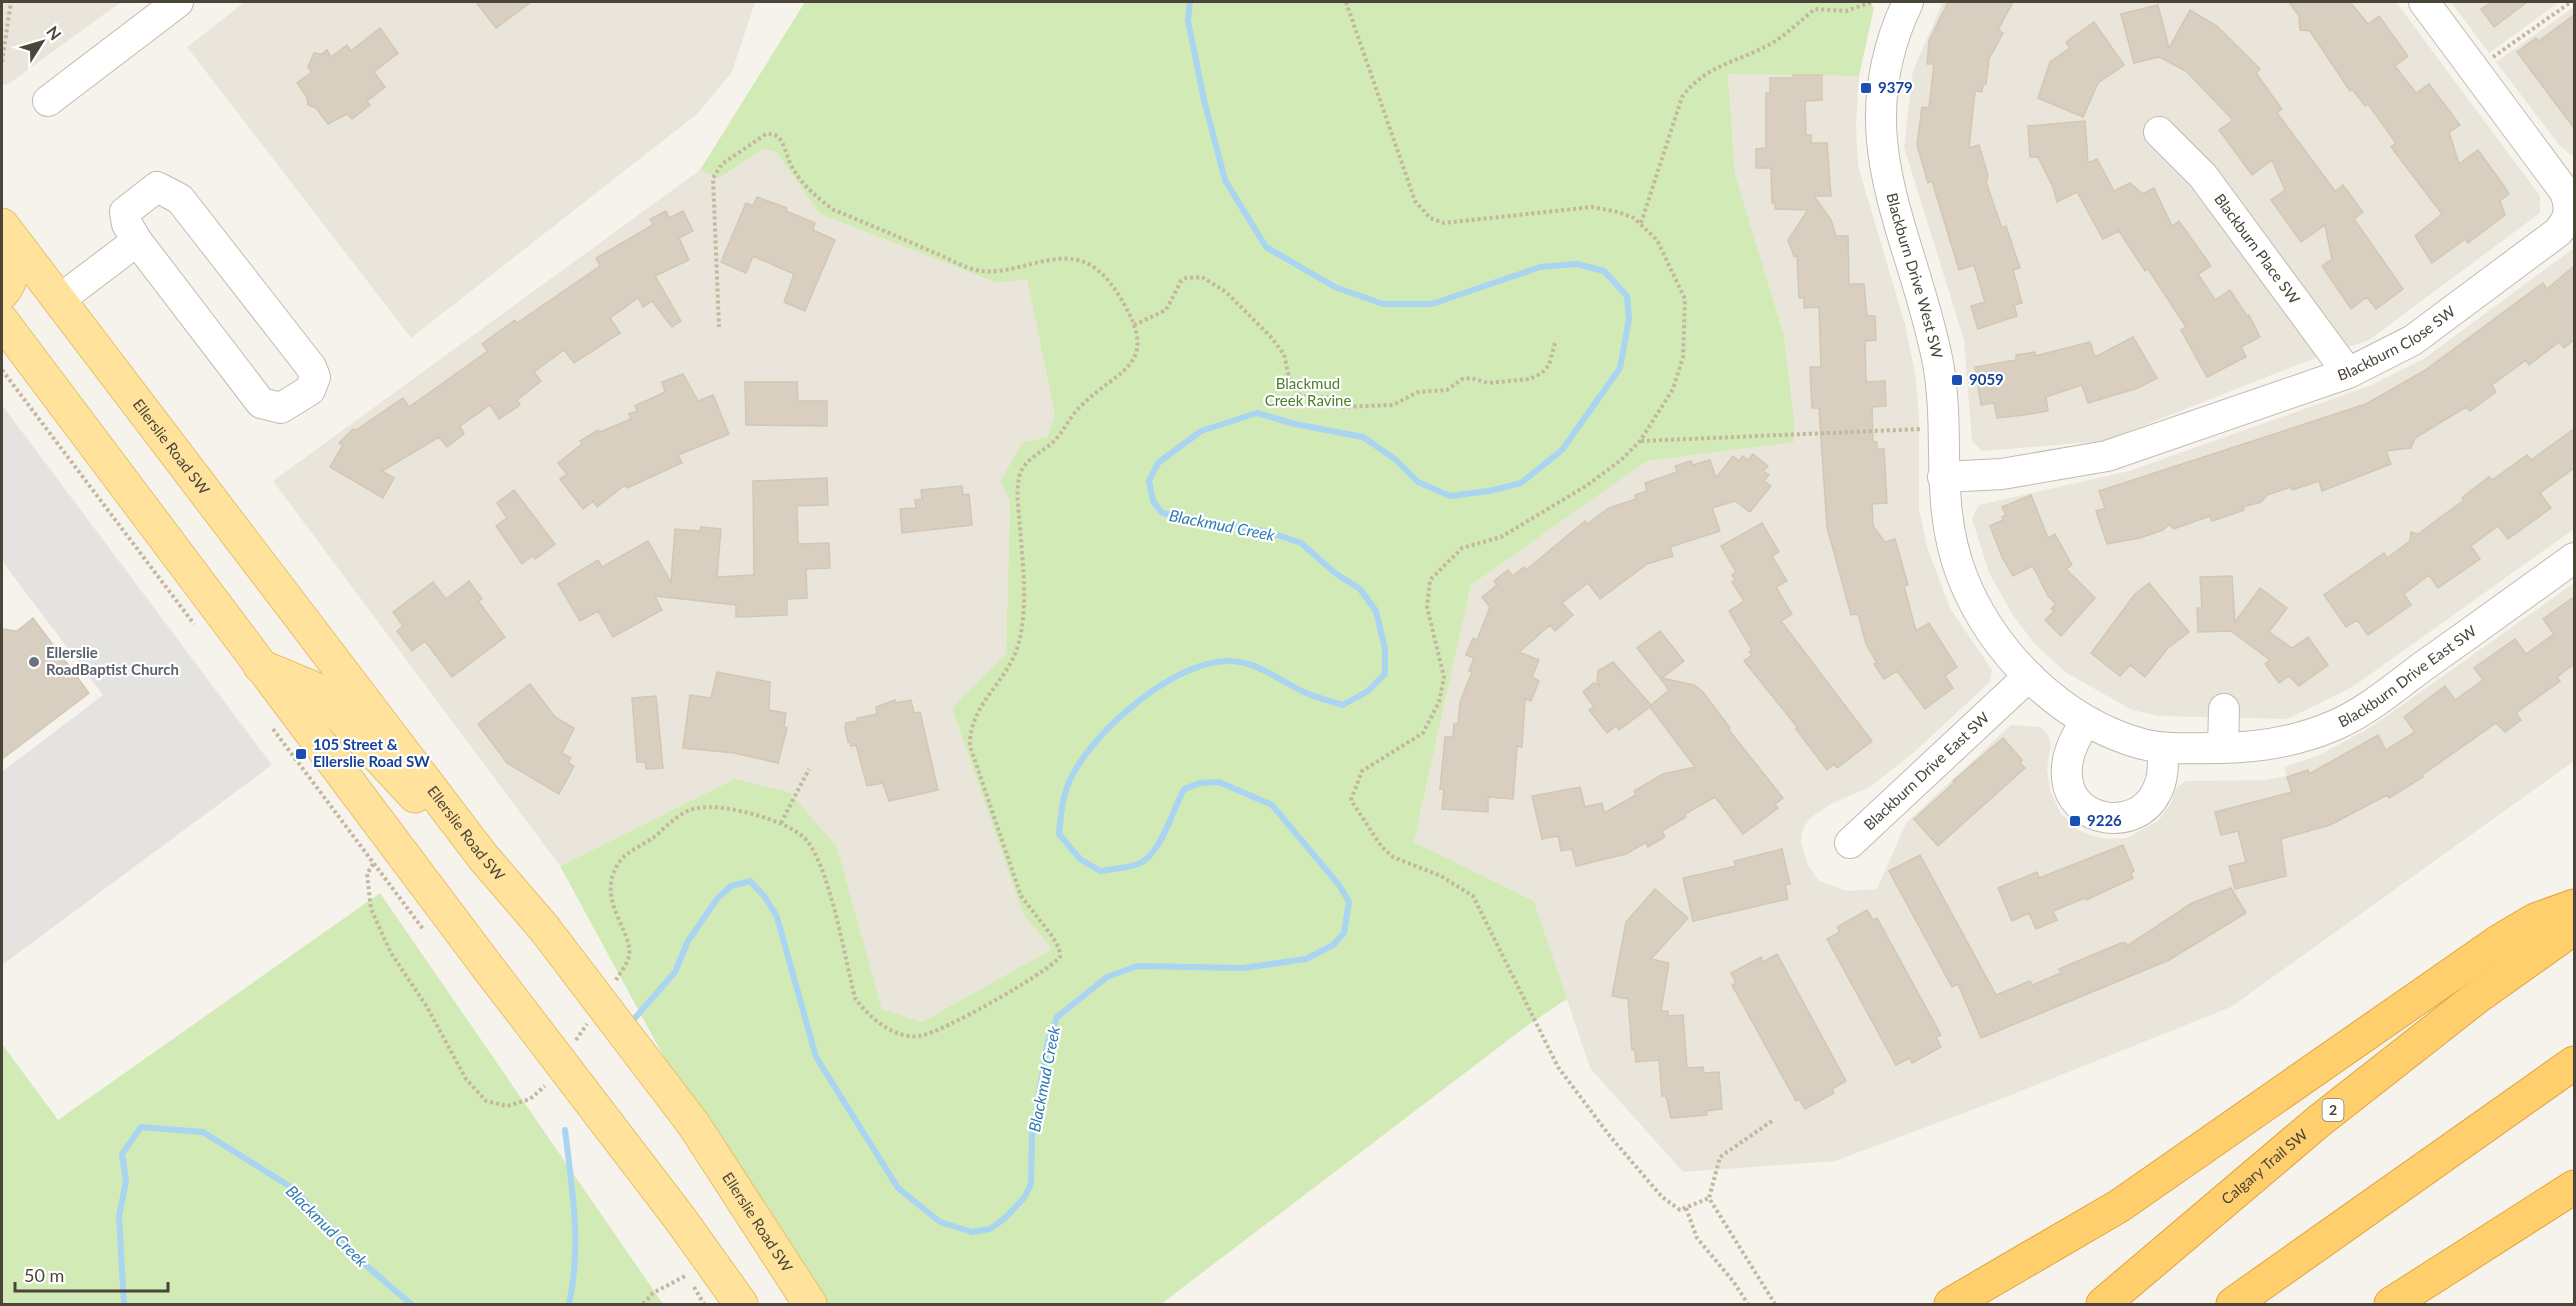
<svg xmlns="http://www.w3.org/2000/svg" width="2576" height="1306" font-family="Lato,sans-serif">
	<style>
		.residential { fill: #eae5da }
		.green { fill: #d2eab5 }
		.parking { fill: #e5e3e0 }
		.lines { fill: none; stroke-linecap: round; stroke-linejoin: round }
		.stream { stroke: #a9d4f2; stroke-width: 6 }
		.building { fill: #d8cfc1; stroke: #d3c7b4; stroke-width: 1.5 }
		.minor-casing { stroke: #c2bbae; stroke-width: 32 }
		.major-casing { stroke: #e6c16a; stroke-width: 35 }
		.highway-casing { stroke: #e0a43c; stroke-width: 35 }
		.path { stroke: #c4b79f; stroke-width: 4; stroke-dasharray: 3 3; stroke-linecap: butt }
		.minor { stroke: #fff; stroke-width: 30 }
		.major { stroke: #ffe39c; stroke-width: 33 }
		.highway { stroke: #ffcf6e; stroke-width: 33 }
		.major-bridge-casing { stroke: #e6c16a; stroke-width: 35; stroke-linecap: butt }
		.major-bridge { stroke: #ffe39c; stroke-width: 33 }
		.transit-dot { fill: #1a4fb4; stroke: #fff; stroke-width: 2 }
		.worship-dot { fill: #6b7280; stroke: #fff; stroke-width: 2 }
		.labels { text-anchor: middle; stroke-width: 4.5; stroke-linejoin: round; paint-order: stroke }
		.shield { fill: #fff; stroke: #817c74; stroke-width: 1.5 }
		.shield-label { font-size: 14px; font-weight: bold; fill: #4b4439 }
		.transit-label { font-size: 15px; font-weight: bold; fill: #164399; stroke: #fff; text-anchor: start }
		.street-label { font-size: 15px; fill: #4b4439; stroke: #fff }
		.park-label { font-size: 15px; fill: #4a7f2a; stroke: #fff }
		.worship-label { font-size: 15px; font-weight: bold; fill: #5b616d; stroke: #fff; text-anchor: start }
		.water-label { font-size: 16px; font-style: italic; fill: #2e7ab2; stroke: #fff }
	</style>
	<rect width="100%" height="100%" fill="#f6f3ec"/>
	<path class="residential" d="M2,2h119l-114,83 -5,-1z
		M245,2h510l-23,70 -35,42 -286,224 -224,-291z
		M1943,2h453l144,194v17l-171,127 -72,25 -193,76 -122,10 -10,-10 -8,-101 -60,-193 9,-76z
		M2451,2h108l-70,51z
		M2574,7v150l-14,-11 -64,-84z
		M1728,73l131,3 -3,50 2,40 47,158 11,55 3,38v92l8,38 23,61 42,62 -2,12 -78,72 -42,33 -39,17 -21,14 -7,11 -2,13 7,23 11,16 28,10 30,-2 29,-66 105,-98 30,2 7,8 3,8 -4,26 3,21 11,24 17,16 15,6 14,3 20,-1 31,-17 13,-18 5,-14 9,-8 81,-1 20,-4 -2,-9 36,-12 51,-28 203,-144v178l-343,246 -235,94 -161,60 -152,11 -93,-104 -56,-167 -120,-59 57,-257 176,-124 147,-20v-23l-10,-83 -49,-161z
		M763,149l13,3 44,62 177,69 30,-5 28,137 -8,22 -47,45 10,18 -4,153 -54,55 71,206 29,35 -130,73 -40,-13 -45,-162 -103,-68 -174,87 -287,-385 427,-311 21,8z
		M2574,248v281l-223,159 -64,31 -127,-3 -28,-6 -67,-38 -29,-27 -22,-28 -25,-44 -17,-55 7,-13 150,-34 243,-86 53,-27z"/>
	<path class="green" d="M805,2h1065l4,6 -15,68 -131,-2 7,100 49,161 10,83v24l-147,19 -176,124 -57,257 120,59 33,98 -39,26 -367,279h-337l-134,-199 -130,-239 174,-87 55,13 48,55 45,162 40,13 130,-73 -29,-35 -71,-206 54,-55 4,-152 -10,-19 22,-39 25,-6 8,-22 -28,-136 -30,4 -177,-69 -44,-62 -13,-3 -43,29 -20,-8z
		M380,893l283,411h-661v-260l56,76z"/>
	<path class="parking" d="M2,405l270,360 -270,200v-193l101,-77 -101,-134z"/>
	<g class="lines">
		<path class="stream" d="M635,1018l40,-46 13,-31 29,-42 14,-13 19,-5 15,16 12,20 39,140 82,131 42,34 32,10 18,-3 15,-11 19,-20 7,-14 1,-48 16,-95 9,-24 50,-40 30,-11 106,2 63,-9 27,-14 11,-12 5,-31 -10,-17 -67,-80 -53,-23 -19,1 -16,6c-11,20 -23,66 -46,75 -11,4 -26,5 -38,7l-20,-12 -21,-25c2,-20 3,-39 13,-58 23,-46 103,-116 157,-115 28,0 51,20 75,31 12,6 27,9 39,13l25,-14 17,-17v-25l-9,-38 -16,-22 -25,-16 -34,-30 -32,-11 -107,-19 -9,-12 -4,-20 9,-18 43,-32 56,-18 38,11 68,13 32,22 23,23 32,14 39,-5 32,-8 41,-33 58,-82 9,-49 -2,-23 -23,-25 -27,-7 -37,3 -108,37h-49l-48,-17 -69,-40 -41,-67 -21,-80 -16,-79 2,-19
			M565,1130c7,59 17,116 4,174
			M124,1304l-5,-87 7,-36 -4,-27 19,-27 62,5 91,57 75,79 42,36"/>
	</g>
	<path class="building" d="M476,2h55l-35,26z
		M1948,2h65l-15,28 5,3 -14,26 -3,25h-3l-1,8 -7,-1 -6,57 10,-3 9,31 -2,6 16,46 4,-2 14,42 -7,2 9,33 -8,2 3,11 -39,13 -7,-23 14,-4 -11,-37 -15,5 -27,-89 -4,2 -11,-38 5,-38 7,1 5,-44h-7l2,-23z
		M2289,2h61l18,22 11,-8 29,40 -13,10 21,27 13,-9 31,41 -11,7 10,32 19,-14 26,36 5,8 -9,7 5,14 -37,28 -3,-4 -33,24 -17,-27 27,-22 -51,-67 5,-4 -28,-39 -3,2 -13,-17 -2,2 -40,-60 -10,-1 -1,-14z
		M2492,2h35l-33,25 -13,-18z
		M2158,5l11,43 21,-38 27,16 43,43 -4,4 26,36 -5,4 58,78 8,-6 20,27 -9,7 49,70 -27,20 -9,-12 -16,12 -29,-43 10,-7 -7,-34 -24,17 -30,-42 14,-10 -13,-30 -20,15 -33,-45 14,-10 -47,-49 -27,-14 -25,6 -13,-49z
		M2574,15v113l-57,-76 19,-14 3,3z
		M2094,22l30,43 -26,18 -15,34 -45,-19 12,-36 20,-14 -4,-6z
		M380,28l18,25 -24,19 11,15 -18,14 3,4 -18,14 -5,-5 -19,10 -12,-16 -8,-3 -1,-8 -10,-14 15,-11 -4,-5 6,-14 8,1 5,-4 4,7 16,-12 4,6z
		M1793,75h29v25l-17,1 1,34h5v8h16l4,53h-17l17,24 5,16h12l1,48h15l3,32h8l1,24 -11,1 1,41 19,-1 1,25 -14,1 1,35h4v7h7l3,54 -15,1 1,22 12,16 10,-3 13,46 -4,1 12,45 13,-8 28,44 -12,9 8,12 -28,21 -28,-38 -13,8 -10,-15 3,-1 -11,-19 -8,-30 -7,1 -24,-88 -8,-119h-7l-2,-41h11l-2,-60 -15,1v-10h-5l-2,-43 -3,1 -6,-16 20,-30 -33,-1v-6h-3l-1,-35h-15v-19l10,-1v-55h4v-15h23z
		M2085,121l3,42 9,-4 17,32 16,-8 13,11 11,-6 18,38 7,-5 32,45 -13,8 17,26 15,-10 17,26 2,-1 11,22 -19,10 5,10 -39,20 -26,-47 5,-3 -38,-58 -3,2 -26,-40 -16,8 -26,-47 -20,10 -4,-15 -15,-30h-8l-2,-31z
		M757,197l30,11 -1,3 29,12 -2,7 22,10 -30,71 -21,-9 10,-28 -41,-18 -7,17 -25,-11 25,-59 7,3z
		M666,211l3,7 14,-7 10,20 -14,7 10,22 -34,16 26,45 -9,6 -20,-26 -9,6 -5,-9 -28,20 10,15 -46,30 -10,-13 -30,22 7,9 -24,19 3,5 -21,14 -9,-14 -30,21 4,8 -17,13 -8,-10 -57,34 12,7 -11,20 -53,-31 13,-22 -4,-2 14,-14 3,1 47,-32 6,9 79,-56 -6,-7 33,-24 2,3 83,-57 -4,-8 50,-29 7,-5 -3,-5z
		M2574,266v74l-10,8 -5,-6 -30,23 -3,-5 -34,25 4,7 -26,19 -4,-4 -51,31 -4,10 -25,3 5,13 -69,27 -3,-10 -27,9 -1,-3 -24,8 -6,7 -18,5 1,3 -32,11 -2,-5 -36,13 -5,-5 -6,6 -23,8 -33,6 -11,-33 9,-3 -6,-17 267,-87 58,-33 119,-88 4,6z
		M2133,337l24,41 -19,10 -50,15 -6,-18 -36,12 2,14 -24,4 -27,3 -3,-15 -13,2 -6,-38 41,-7v-5l19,-3v4l55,-14 5,15z
		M683,374l15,27 15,-6 16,39 -51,21 4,8 -55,25 -2,-3 -28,22 -4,-6 -10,8 -23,-30 7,-5 -9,-11 24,-19 -2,-3 18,-11 2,2 31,-13 -2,-5 8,-3 -2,-5 30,-14 -3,-10z
		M745,382h52l1,19h29v25l-81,-1z
		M2574,429v39l-34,25 11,15 -43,31 -10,-13 -27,20 9,13 -42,29 -9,-13 -25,19 7,11 -43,30 -11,-15 -11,7 -22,-32 60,-42 3,5 23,-17 1,-9 7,2 46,-34 -2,-2 7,-6 20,-15 3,3 35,-25 4,5z
		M1753,454l15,12 -5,5 6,4 -5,6 7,5 -21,26 -15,-11 -23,7 8,23 -50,16 3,9 -26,8 -47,35 -12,-16 -26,20 11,12 -18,16 -5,-6 -31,27 20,8 -7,17 7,4 -8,20 -6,-2 -3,48 -5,-1 -4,53 -25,-2v15l-46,-3 2,-20h-4l5,-52h8l1,-13h4l2,-22 12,-30 -3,-1 5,-13 -8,-3 7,-17 4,2 13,-33 -8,-10 15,-12 -3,-4 14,-11 5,6 11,-9 2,3 59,-49 2,3 22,-16 27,-9 -1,-4 12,-4 -2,-8 32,-11 -2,-6 16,-5 2,4 17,-5 6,18 17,-22 6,5 4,-5 5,4z
		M827,478l1,27 -31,1 1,38 31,-1 1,25 -24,1 1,29 -20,1v16l-51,2v-12l-81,-9 7,14 -49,27 -15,-26 -18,10 -22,-37 40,-24 4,7 46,-26 23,41 4,-53 25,2 1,-4 20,2 -4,48 37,-2 -1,-94z
		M962,486l1,9 6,-1 3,31 -70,8 -2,-24 16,-1 -1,-8 7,-1 -1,-9z
		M514,490l41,54 -20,15 -3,-3 -10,8 -26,-38 11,-8 -10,-15z
		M2031,495l17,43 7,-4 17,31 -6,4 29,29 -34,38 -16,-16 9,-9 -3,-2 5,-5 -8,-8 -12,-24 -4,-6 -19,10 -11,-19 -12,-31 13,-6 -1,-3 4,-2 -4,-8z
		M1762,523l17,29 -7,4 15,25 -11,6 16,27 -11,7 91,120 -35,27 -3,-4 -7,6 -31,-41 2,-1 -54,-67 8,-6 -3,-3 3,-2 -23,-39 15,-10 -12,-19 3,-2 -3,-5 4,-3 -15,-26z
		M2232,576l3,46 25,-34 27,20 -18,24 23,16 16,-11 20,28 -29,21 -10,-10 -10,7 -14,-19 5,-4 -39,-29 -33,1 -1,-24h5l-2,-31z
		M469,581l13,18 -4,2 27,36 -53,40 -27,-36 -13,10 -15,-20 6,-5 -10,-14 40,-30 13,17z
		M2149,583l40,49 -22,17 -22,28 -15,-12 -10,11 -29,-23 44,-59z
		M2574,597v67l-17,13 3,4 -44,32 5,7 -16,12 -9,-9 -74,52 1,2 -34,21 -2,-3 -57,30 -49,14 5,37 -51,13 -6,-23 17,-4 -8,-31 -17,4 -6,-23 77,-20 -5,-15 21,-7 1,4 69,-39 8,15 29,-18 -11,-15 41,-31 10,14 28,-20 -9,-12 41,-29 11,15 28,-20 -11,-15z
		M33,618l56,75 -87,66v-130l15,2z
		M1660,631l24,30 -22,17 32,7 9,7 27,36 -2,1 55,69 -8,6 3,4 -35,26 -28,-37 -30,17 1,3 -24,14 3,6 -17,10 -2,-5 -20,12 -50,12 -4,-17 -11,2 -3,-15 -16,3 -10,-43 48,-9 5,20 17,-4 2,10 32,-18 -2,-4 29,-17 32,-7 -45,-60 -31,23 -3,-4 -9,7 -18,-23 5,-3 -11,-15 11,-9 6,3 -3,-5 1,-10 15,-9 38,43 18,-15 -32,-42z
		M717,672l53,10 -1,28 17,3 -2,14 3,1 -9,35 -44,-10 -51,-5 7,-53 21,3z
		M530,684l25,33 19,11 -12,25 9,5 -3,5 6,3 -15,28 -52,-31 -29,-39z
		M656,696l7,72 -17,1 -1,-7h-8l-5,-64z
		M895,700v3l16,-3 3,13 6,-1 18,78 -49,11 -6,-18 -16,3 -11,-41 -5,1 -1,-4h-2l-3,-15 1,-4 11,-2v-3l20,-4 -1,-7z
		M2003,738l19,22 -2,3 5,5 -87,78 -24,-27 41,-37 -2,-1z
		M2123,845l11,26 -3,2 2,5 -47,22 -1,-2 -32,13 4,9 -21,9 -7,-16 -17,8 -14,-33 39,-16 2,6z
		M1782,849l8,35 -5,1 3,14 -95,22 -10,-43 53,-12 -2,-5z
		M1920,855l76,140 34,-14 2,4 29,-12 -2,-4 62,-26h5l1,3 65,-43 39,-15 15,25 -77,47 -188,78 -23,-54 -6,3 -63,-116z
		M1655,889l33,29 -37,41 18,4 -8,48h7v5l15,-1 4,53 16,-1 1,6 15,-1 3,37 -16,2 1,4 -36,3 -5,-22h-4l-3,-36 -23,2 -1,-12h-3l-4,-51 -16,-3 14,-74z
		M1867,910l6,10 4,-2 64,117 -5,2 5,10 -29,16 -2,-5 -14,7 -69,-126 13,-7 -3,-5z
		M1777,954l69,127 -14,8 2,4 -29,16 -6,-10 -3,2 -64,-116 4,-2 -5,-10 30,-16 2,5z"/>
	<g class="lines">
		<g class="minor-casing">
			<g id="minor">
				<path id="s1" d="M1908,2c-64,135 2,225 29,356 15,75 -4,143 25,218 30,77 100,146 180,168 24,6 49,4 74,4 41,0 79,-6 117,-22 33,-14 61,-38 89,-59 51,-36 102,-73 152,-109"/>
				<path d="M48,101l130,-99"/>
				<path id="s2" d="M2159,132l44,44 145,197"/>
				<path d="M157,187l23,12 131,168 4,10 -5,13 -29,18 -20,-5 -124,-162 -10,-17 -2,-12z"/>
				<path d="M59,300l78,-59"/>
				<path id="s3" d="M1943,477l59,-3 105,-18 241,-83 65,-33 145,-108c12,-14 13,-23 7,-40l-141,-190"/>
				<path d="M2086,721c-11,16 -21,36 -19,56 3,46 69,56 89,16 8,-14 7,-30 7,-45"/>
				<path d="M2223,748l1,-39"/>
				<path id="s4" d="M1850,843l179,-167"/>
			</g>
		</g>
		<g class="major-casing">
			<g id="major">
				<path id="s5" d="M2,225l481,632 61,71"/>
				<path d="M2,293c16,-18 9,-38 4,-60"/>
				<path d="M2,321l484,644"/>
				<path d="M260,666l55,23 100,107"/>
				<path id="s6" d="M694,1125l116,179"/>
				<path d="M681,1220l60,84"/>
			</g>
		</g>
		<g class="highway-casing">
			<g id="highway">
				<path d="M1951,1304l168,-98 379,-264 37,-22 39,-14"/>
				<path id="s7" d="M2103,1304l216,-183 158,-124 97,-69"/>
				<path d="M2233,1304l341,-241"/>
				<path d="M2391,1304l183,-117"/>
			</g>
		</g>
		<path class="path" d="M1346,2l69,199 15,17 14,5 148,-16 26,5 16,6 23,22 28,59 -2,58 -10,32 -33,52 -19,19 -35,26 -85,51 -39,11 -32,32 -3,27 17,70 -5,25 -16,31 -61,38 -11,29 30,46 12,11 48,19 32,20 85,171 51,68 53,62 18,13 29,-12
			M2493,57l78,-55
			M2,62l9,-60
			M1641,223l41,-126c24,-33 60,-36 92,-55 14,-9 28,-23 41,-33l31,2 26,-9
			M1134,325l32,-15 15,-29 5,-3 16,-1 24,15 44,44 14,18 6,29 7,10 10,5 20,-1 14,10 52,-2 25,-13 29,-2 15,-11 9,-1 17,5 42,-4 12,-6 7,-8 6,-22
			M2,370l192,254
			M1641,441l280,-12
			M273,729l150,200
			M781,823l28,-54
			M373,864l-6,10 4,35 20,44 36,54 39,72 20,22 21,5 23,-7 15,-13
			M616,980c4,-7 11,-15 13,-24 5,-25 -36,-57 -9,-95 7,-10 24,-16 34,-24 14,-11 25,-26 44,-29 26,-5 95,13 110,34 23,32 37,116 47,156 13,19 40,42 65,38 23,-4 124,-61 140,-79l-1,-9 -7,-12 -31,-40 -51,-150c-1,-43 39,-64 49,-104 9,-36 4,-77 1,-114 -1,-17 -5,-36 0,-54 5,-15 21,-21 32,-31 12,-11 18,-28 31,-39 36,-35 76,-39 41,-100 -9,-16 -22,-35 -40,-42 -34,-13 -72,16 -108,8 -14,-3 -28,-12 -41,-17 -34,-15 -67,-29 -101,-43 -17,-12 -33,-26 -43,-45 -4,-8 -6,-20 -12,-27 -4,-4 -8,-4 -13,-4l-44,30 -9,14 6,149
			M576,1040l11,-16
			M1772,1121l-52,36 -11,41 66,106
			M1686,1208l11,30 36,43 15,23
			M694,1287l10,17
			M643,1304l10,-11 34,-18"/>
		<use href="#minor" class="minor"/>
		<use href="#major" class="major"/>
		<use href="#highway" class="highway"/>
		<g class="major-bridge-casing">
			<path id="major-bridge" d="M544,928l150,197
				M486,965l195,255"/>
		</g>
		<use href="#major-bridge" class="major-bridge"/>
	</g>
	<g class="transit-dot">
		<rect x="1860" y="82" width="12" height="12" rx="3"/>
		<rect x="1951" y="374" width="12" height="12" rx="3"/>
		<rect x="295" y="748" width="12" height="12" rx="3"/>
		<rect x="2069" y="815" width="12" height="12" rx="3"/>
	</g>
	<circle class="worship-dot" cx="34" cy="662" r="6"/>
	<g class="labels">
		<rect class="shield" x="2322.5" y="1099" width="21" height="22" rx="4.5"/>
		<g class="shield-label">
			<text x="2333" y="1115">2</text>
		</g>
		<g class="transit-label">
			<text x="1878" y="93">9379</text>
			<text x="1969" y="385">9059</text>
			<text x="313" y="750">105 Street &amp;<tspan x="313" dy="17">Ellerslie Road SW</tspan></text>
			<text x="2087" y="826">9226</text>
		</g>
		<g class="street-label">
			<text dy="5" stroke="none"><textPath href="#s2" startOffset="153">Blackburn Place SW</textPath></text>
			<text dy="5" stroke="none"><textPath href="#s1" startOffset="282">Blackburn Drive West SW</textPath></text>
			<text dy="5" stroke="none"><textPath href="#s3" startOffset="477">Blackburn Close SW</textPath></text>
			<text dy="5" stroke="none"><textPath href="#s5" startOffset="279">Ellerslie Road SW</textPath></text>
			<text dy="5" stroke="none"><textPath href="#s1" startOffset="1126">Blackburn Drive East SW</textPath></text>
			<text dy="5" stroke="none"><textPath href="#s4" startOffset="105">Blackburn Drive East SW</textPath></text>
			<text dy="5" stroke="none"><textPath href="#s5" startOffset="765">Ellerslie Road SW</textPath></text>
			<text dy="5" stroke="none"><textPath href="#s7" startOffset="212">Calgary Trail SW</textPath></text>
			<text dy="5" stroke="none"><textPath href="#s6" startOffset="116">Ellerslie Road SW</textPath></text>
		</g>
		<g class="park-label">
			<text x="1308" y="389">Blackmud<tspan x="1308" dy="17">Creek Ravine</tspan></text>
		</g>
		<g class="worship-label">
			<text x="46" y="658">Ellerslie<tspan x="46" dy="17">RoadBaptist Church</tspan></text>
		</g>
		<g class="water-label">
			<text transform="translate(1222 525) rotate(11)" y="6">Blackmud Creek</text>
			<text transform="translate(1044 1079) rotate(-79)" y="6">Blackmud Creek</text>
			<text transform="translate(327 1226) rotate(45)" y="6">Blackmud Creek</text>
		</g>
	</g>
	<rect width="2576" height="1306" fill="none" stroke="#4b4439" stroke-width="6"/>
	<g transform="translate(42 42) rotate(53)" stroke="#ffffff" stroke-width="4.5" paint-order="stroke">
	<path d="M0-4.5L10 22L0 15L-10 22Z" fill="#4b4439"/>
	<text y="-9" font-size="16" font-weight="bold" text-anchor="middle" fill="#4b4439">N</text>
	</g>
	<path d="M15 1282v9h153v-9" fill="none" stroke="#4b4439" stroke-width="3"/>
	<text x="24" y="1282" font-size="18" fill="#4b4439" stroke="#ffffff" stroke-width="4.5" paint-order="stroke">50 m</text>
</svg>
